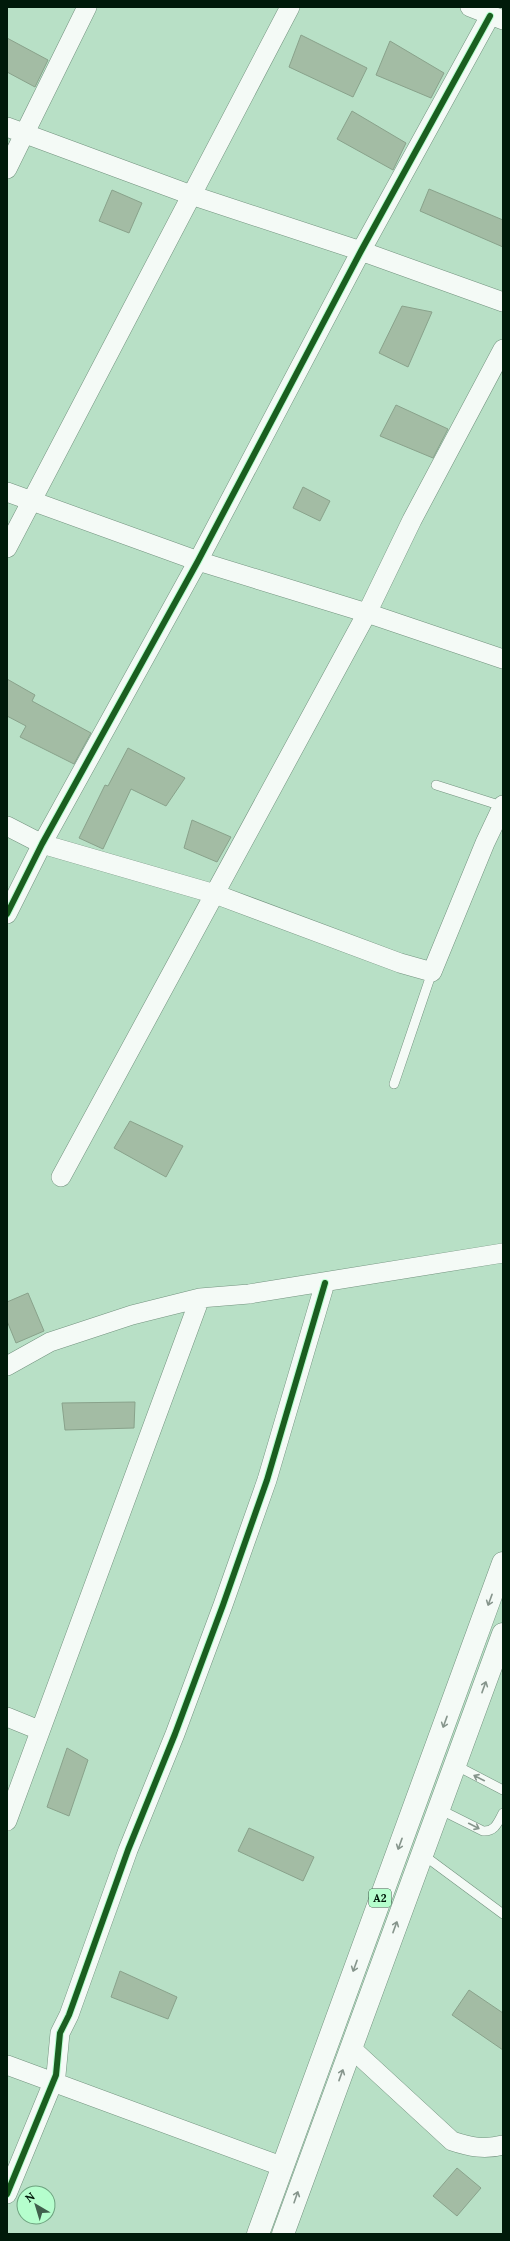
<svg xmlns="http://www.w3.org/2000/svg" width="510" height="2241" font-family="Lora,serif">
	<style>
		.building { fill: #a3bca4; stroke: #89a28b }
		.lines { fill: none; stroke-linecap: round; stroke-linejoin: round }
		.lane-casing { stroke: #73937f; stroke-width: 10 }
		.street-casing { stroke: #73937f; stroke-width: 20 }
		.highway-casing { stroke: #73937f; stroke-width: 23 }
		.lane { stroke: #f4faf6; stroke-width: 9 }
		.street { stroke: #f4faf6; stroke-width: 19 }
		.highway { stroke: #f4faf6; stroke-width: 22 }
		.cycleway-casing { stroke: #b5fecd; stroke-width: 8 }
		.cycleway { stroke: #1b5e20; stroke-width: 6 }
		.oneway { stroke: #86958c }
		.labels { text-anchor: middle; stroke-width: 3; stroke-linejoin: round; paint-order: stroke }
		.shield { fill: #b5fecd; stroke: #365e44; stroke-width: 1 }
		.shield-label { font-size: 11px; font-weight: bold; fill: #001a0a }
	</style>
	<rect width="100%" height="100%" fill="#b8e0c6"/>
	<path class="building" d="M301,35l66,33 -14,29 -64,-30z
		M7,38l41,22 -13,27 -28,-15z
		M390,41l54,32 -13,25 -55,-23z
		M352,111l54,32 -13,27 -56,-31z
		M429,189l74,31v27l-83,-36z
		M112,190l30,13 -13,30 -30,-12z
		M402,306l30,6 -24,55 -29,-14z
		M396,405l52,24 -15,29 -53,-22z
		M303,487l27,14 -10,20 -27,-13z
		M7,679l28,16 -3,6 59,32 -17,31 -54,-27 6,-11 -19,-10z
		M128,748l57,30 -19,28 -35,-17 -28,60 -24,-11 26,-53 3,1z
		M192,820l39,17 -14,25 -33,-14z
		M130,1121l53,25 -17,31 -52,-29z
		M28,1293l16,38 -28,12 -9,-22v-19z
		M135,1402l-1,26 -69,2 -3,-27z
		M67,1748l21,12 -19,56 -22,-9z
		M249,1828l65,29 -11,24 -65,-30z
		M120,1971l57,26 -9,22 -57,-22z
		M469,1990l34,23v37l-51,-35z
		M457,2168l24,20 -24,28 -24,-20z"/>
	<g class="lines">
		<g class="lane-casing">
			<path id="lane" d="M436,785l66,21
				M394,1084l38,-112
				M455,1765l48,25
				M439,1809l44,22c12,1 15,-9 20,-18
				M422,1854l81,60"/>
		</g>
		<g class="street-casing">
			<path id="street" d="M470,7l33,13
				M7,127l184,68 170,56 142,51
				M7,169l80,-162
				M7,492l191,69 169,52 136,46
				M7,548l283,-541
				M7,826l35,18 173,50 185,69 32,9 53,-129 18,-38
				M7,914l35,-70 156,-283 163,-310 129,-235
				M61,1177l306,-564 45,-93 91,-171
				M7,1366l43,-24 82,-27 68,-17 49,-4 254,-41
				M7,1717l32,13
				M7,1821l193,-523
				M351,2048l101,93c18,6 33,9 51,4
				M7,2065l274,101
				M7,2194l49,-119 4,-42 9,-18 59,-165 47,-116 48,-129 44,-125 58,-197"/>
		</g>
		<g class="highway-casing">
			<path id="highway" d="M258,2234l245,-671
				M283,2234l220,-600"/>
		</g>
		<use href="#lane" class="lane"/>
		<use href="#street" class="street"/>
		<use href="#highway" class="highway"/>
		<g class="cycleway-casing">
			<path id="cycleway" d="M7,914l35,-70 156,-283 163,-310 129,-235
				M7,2194l49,-119 4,-42 9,-18 59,-165 47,-116 48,-129 44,-125 58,-197"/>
		</g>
		<use href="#cycleway" class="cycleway"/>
	</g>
	<defs><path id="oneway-shaft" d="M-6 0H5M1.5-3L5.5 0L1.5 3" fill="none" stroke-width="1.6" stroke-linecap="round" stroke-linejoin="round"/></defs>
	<g class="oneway">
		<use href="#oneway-shaft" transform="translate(490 1600) rotate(110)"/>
		<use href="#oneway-shaft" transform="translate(484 1687) rotate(-70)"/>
		<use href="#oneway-shaft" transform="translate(445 1722) rotate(110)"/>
		<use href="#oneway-shaft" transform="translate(479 1778) rotate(-153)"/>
		<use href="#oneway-shaft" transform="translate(474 1826) rotate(27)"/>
		<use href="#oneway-shaft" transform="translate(400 1844) rotate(110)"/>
		<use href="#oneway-shaft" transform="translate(395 1927) rotate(-70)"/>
		<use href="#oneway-shaft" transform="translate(355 1966) rotate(110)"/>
		<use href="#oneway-shaft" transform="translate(341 2075) rotate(-70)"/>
		<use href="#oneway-shaft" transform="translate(296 2197) rotate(-71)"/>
	</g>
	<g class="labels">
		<rect class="shield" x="369" y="1889" width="22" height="18" rx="3"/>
		<g class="shield-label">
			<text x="380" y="1902">A2</text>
		</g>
	</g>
	<rect width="510" height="2241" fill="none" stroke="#001a0a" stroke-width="16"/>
	<g transform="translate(36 2205) rotate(322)"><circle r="19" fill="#b5fecd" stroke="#6da37f"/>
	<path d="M0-3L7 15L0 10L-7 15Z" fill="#405f4c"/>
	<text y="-6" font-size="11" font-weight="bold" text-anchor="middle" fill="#001a0a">N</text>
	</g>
</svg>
